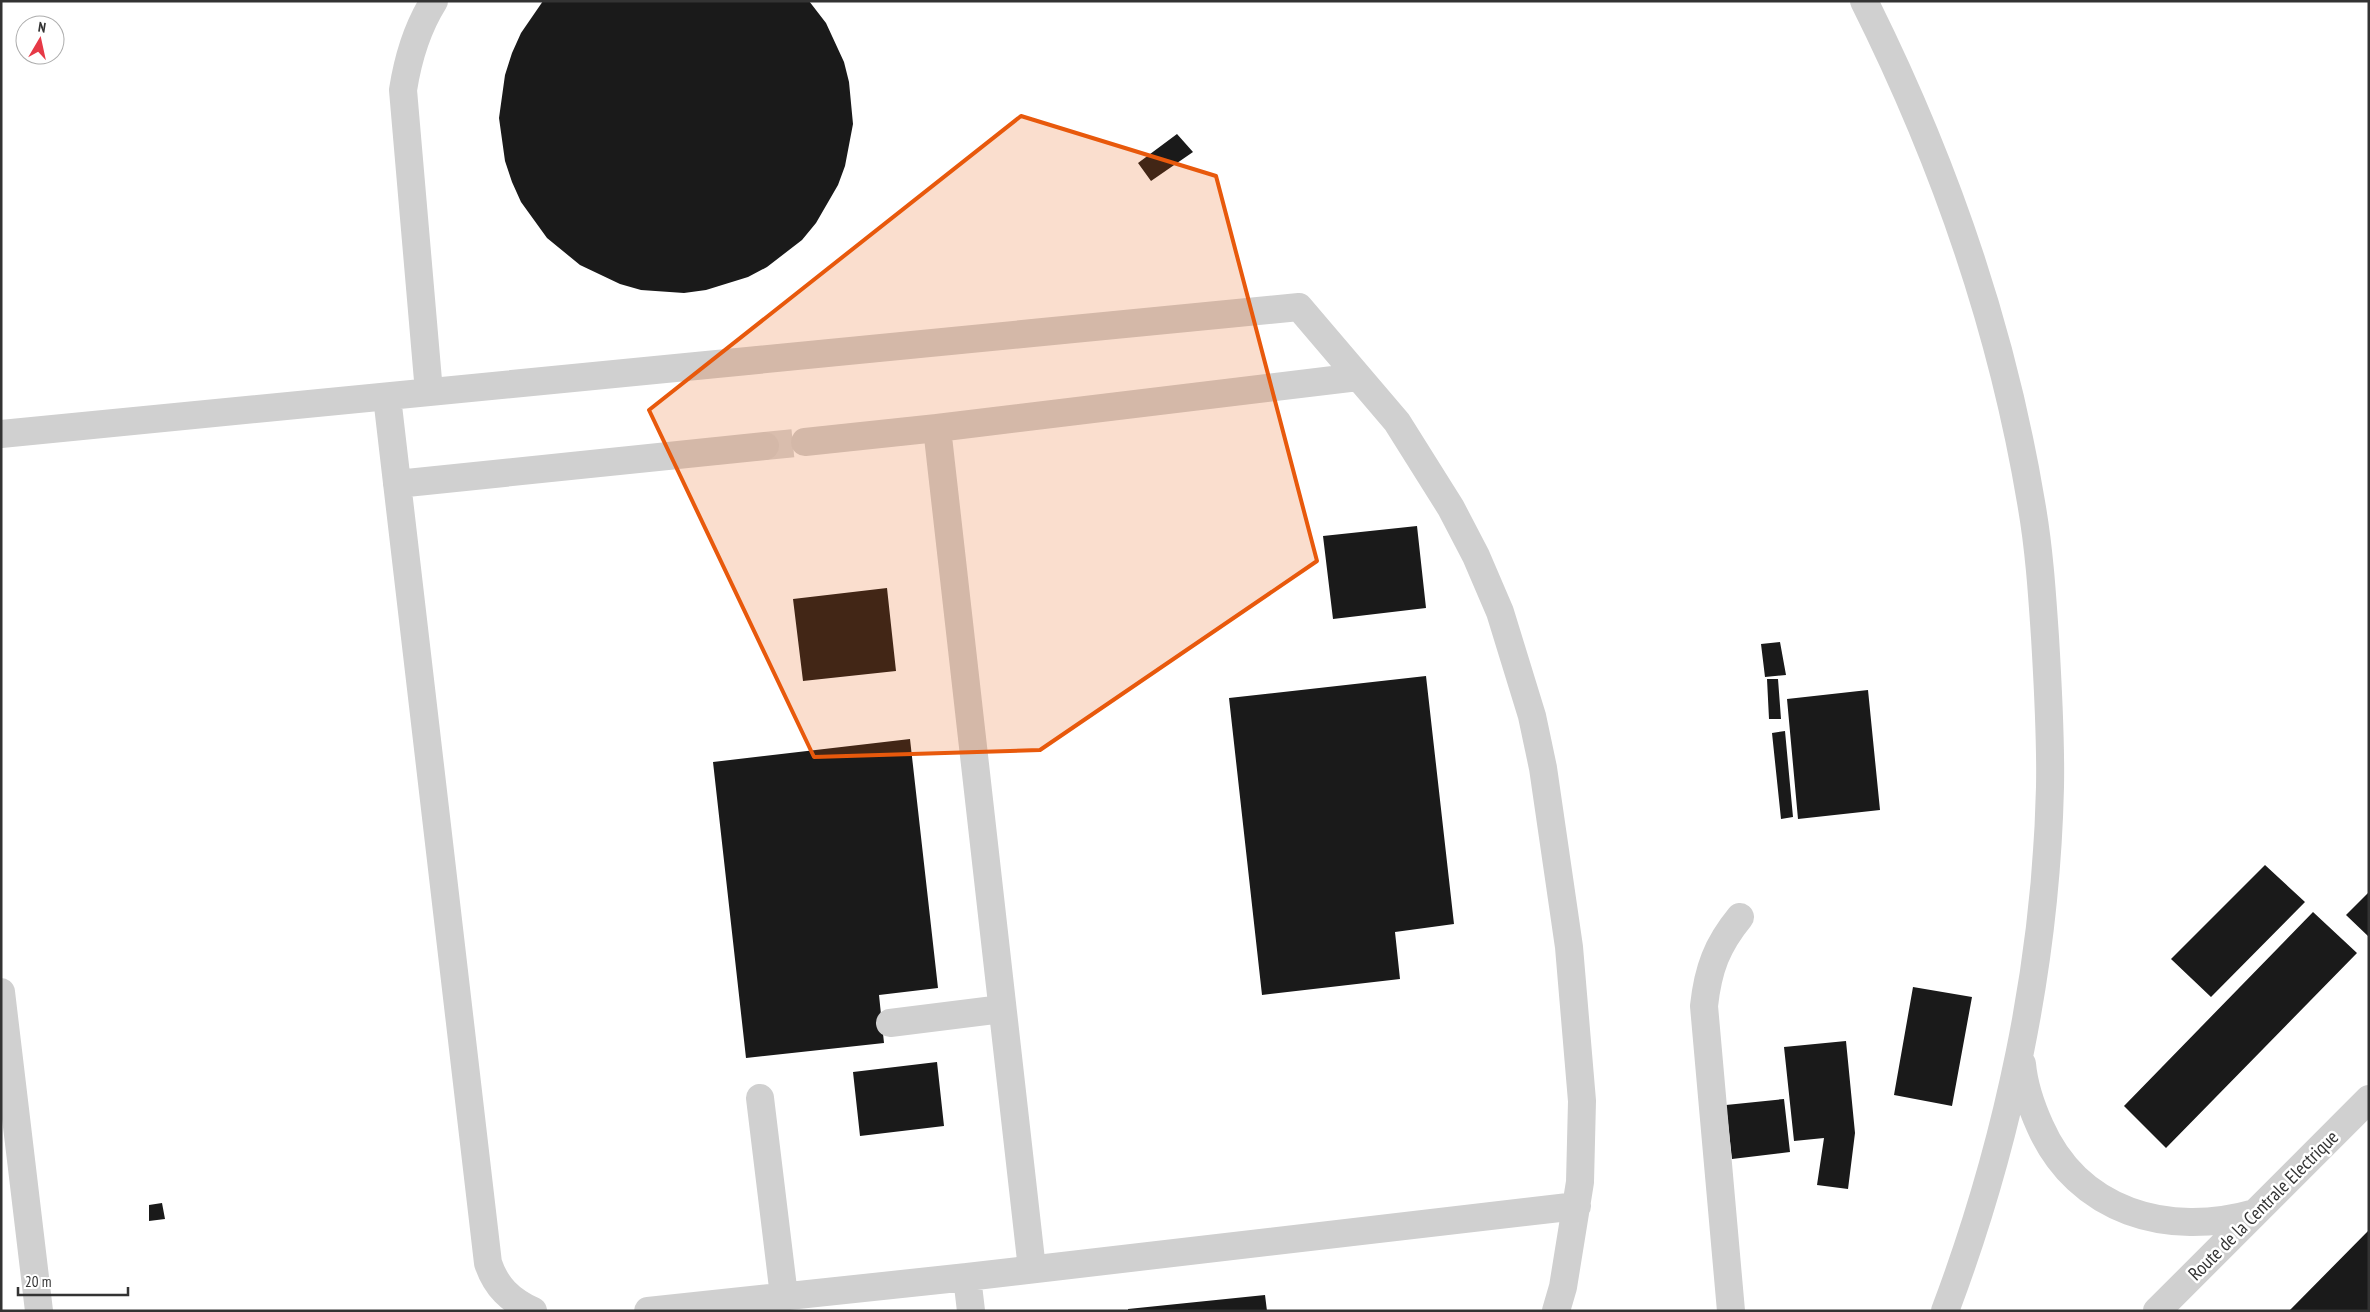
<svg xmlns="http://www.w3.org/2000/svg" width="2370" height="1312" font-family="'PT Sans Narrow',sans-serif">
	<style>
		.building { fill: #1a1a1a }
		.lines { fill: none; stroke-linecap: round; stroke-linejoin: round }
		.minor-tunnel { stroke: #d6d6d6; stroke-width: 28; stroke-dasharray: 28 14; stroke-linecap: butt }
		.minor { stroke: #d0d0d0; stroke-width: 28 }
		.marked { fill: #e8590c; fill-opacity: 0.2; stroke: #e8590c; stroke-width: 4; stroke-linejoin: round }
		.labels { text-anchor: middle; stroke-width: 5; stroke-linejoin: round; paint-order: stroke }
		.street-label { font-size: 19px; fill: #333; stroke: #fff }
	</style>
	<rect width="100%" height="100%" fill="#fff"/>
	<path class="building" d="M543,1h266l17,22 18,39 5,20 4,42 -8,42 -7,19 -22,38 -14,17 -35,27 -19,10 -42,13 -22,3 -43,-3 -21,-6 -40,-19 -33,-27 -26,-36 -9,-20 -7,-21 -6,-43 6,-43 7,-22 9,-20z
		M1177,134l16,18 -42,29 -13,-18z
		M1417,526l9,82 -93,11 -10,-83z
		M887,588l9,83 -93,10 -10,-82z
		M1780,642l6,33 -21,2 -4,-33z
		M1426,676l28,248 -59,8 5,47 -138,16 -33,-297z
		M1767,679h11l3,40h-12z
		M1868,690l12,120 -82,9 -11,-120z
		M1785,731l8,86 -12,2 -9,-86z
		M910,739l28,249 -59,7 5,48 -138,15 -33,-296z
		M2265,865l40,37 -94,95 -40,-38z
		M2369,892v45l-23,-22z
		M2313,912l44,41 -191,195 -42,-42z
		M1913,987l59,10 -20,109 -58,-11z
		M1846,1041l9,92 -7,56 -31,-4 7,-47 -30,3 -10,-94z
		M937,1062l7,64 -84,10 -7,-64z
		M1784,1099l6,53 -58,7 -6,-54z
		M162,1203l3,16 -16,2v-16z
		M2369,1230v81h-80z
		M1265,1295l2,16h-139v-2z"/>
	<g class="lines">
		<path class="minor-tunnel" d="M765,446l40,-4"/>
		<path class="minor" d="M1864,1c79,158 138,327 167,501 8,45 11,90 14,135 3,50 6,100 5,150 -4,178 -42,357 -105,524
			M429,392l-26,-302c5,-32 14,-62 31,-89
			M387,397l101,866c8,24 22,37 45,48
			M1,434l1298,-127 98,115 54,86 25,48 24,56 32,104 11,52 26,179 13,154 -2,81 -17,105 -7,24
			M805,442l132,-14
			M397,484l368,-38
			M1,992l38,319
			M890,1023l112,-14
			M2022,1064c2,22 9,42 18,62 38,86 128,112 215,87
			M760,1098l24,198
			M1032,1269l-95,-841 421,-51
			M967,1277l4,34
			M648,1311l319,-34 610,-71
			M1731,1311l-27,-305c4,-37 13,-61 36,-89
			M2157,1311l212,-212"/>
	</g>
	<path class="marked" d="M1021,116l195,60 101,385 -277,189 -226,7 -165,-347z"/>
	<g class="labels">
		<g class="street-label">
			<text transform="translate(2263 1205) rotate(-45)" y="7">Route de la Centrale Electrique</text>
		</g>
	</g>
	<rect width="2370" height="1312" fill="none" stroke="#333333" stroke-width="5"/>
	<g transform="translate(40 40) rotate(9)"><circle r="24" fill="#ffffff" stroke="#adadad"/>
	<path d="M0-4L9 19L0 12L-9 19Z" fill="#e63946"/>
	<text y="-8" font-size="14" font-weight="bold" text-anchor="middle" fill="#333333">N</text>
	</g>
	<path d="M18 1287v8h110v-8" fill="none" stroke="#333333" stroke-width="2.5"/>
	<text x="25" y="1287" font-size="15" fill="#333333" stroke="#ffffff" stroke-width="4" paint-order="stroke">20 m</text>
</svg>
